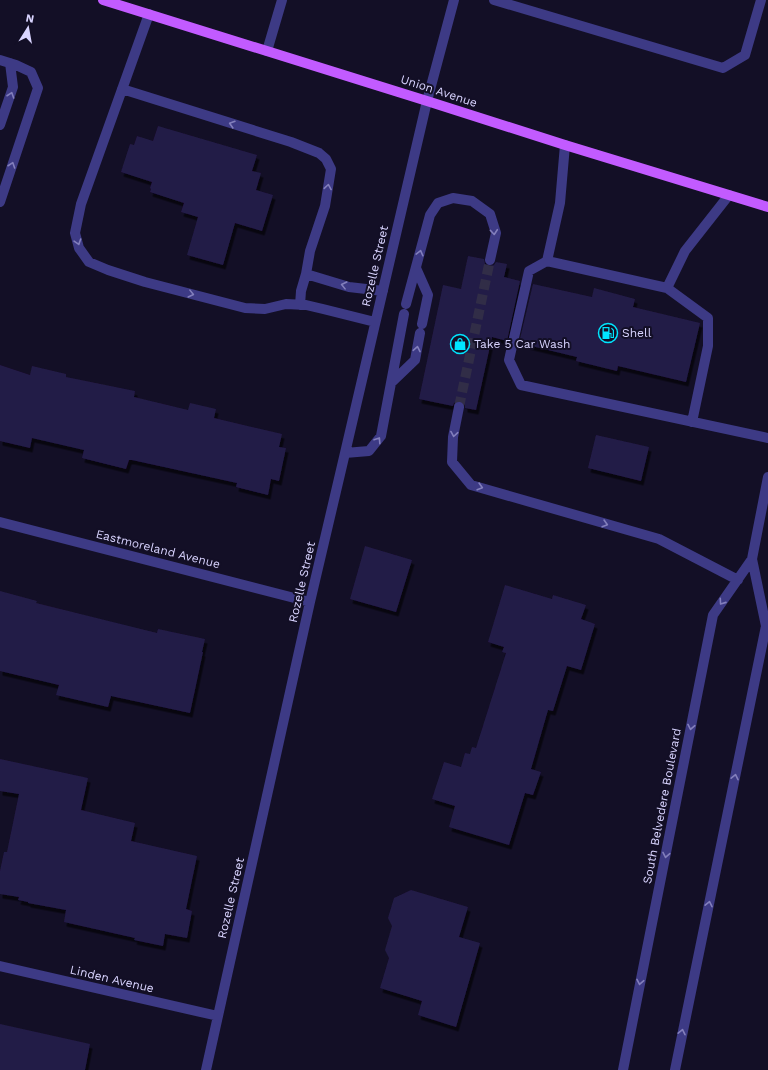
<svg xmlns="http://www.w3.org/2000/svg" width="768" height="1070" font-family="'Work Sans',sans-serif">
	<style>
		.building { fill: #241b47; filter: url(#shadow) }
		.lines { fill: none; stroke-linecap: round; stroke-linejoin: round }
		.minor-tunnel { stroke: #312d47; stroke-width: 10; stroke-dasharray: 10 5; stroke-linecap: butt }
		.minor { stroke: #3d3a85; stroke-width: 10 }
		.major { stroke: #c25bff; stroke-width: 10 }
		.oneway { stroke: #837fbc }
		.labels { text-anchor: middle; stroke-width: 4; stroke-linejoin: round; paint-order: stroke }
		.street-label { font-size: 12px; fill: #d9d4ff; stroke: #130f26 }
		.poi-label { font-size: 12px; fill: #d9d4ff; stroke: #130f26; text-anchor: start }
	</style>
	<defs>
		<filter id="shadow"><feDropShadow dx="2.5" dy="4.5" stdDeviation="0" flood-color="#0009"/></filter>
	</defs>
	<rect width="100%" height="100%" fill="#130f26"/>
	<path class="building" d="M158,126l99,29 -5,16 9,2 -5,17 17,5 -11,36 -27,-8 -12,42 -36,-10 11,-38 -17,-5 3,-9 -34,-11 1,-3 -1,-1 2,-6 -31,-10 9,-28 4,1 3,-9 16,5z
		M468,256l16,3 1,5 4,2 5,-1 2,-3 11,2 -3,13 16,4 -13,60 -15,-4 -16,73 -11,-2v-3l-4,-4h-4l-3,2 -1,3 -34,-7 24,-114 18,4z
		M533,284l59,13 2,-9 41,11 -2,8 67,16 -14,59 -68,-16 -1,5 -41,-10 1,-4 -58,-14z
		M0,365l30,10 2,-9 34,8v3l69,14 -1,6 54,13 2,-7 26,6 -2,9 68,16 -3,13 7,1 -7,33 -8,-2 -3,16 -32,-8 1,-4 -105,-23h-3l-3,9 -44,-11 2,-8 -52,-12 -2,10 -30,-7z
		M596,435l53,12 -8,34 -53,-13z
		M365,546l47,14 -16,52 -46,-13z
		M505,585l47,14 1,-4 33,10 -5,14 14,5 -14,46 -14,-4 -14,45 -5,-1 -17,59 10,3 -8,23 -8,-2 -16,52 -60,-18 6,-21 -23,-7 12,-37 17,5 4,-14 5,1 2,-7 4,1 30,-95 -4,-1 2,-5 -16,-5z
		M0,591l37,10 -1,2 121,30 1,-4 47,10 -3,13h1l-13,61 -79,-17 -3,11 -52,-12 3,-10 -59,-14z
		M0,759l88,19 -7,32 54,13 -4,18 66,15 -11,53 6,2 -5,27 -22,-4 -2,12 -29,-6 1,-2 -71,-16 2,-12 -38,-7v-1l-10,-2 1,-3 -19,-3v-23l4,-19h3l12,-58 -19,-3z
		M411,890l57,17 -9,30 21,6 -24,84 -38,-12 4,-14 -42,-13 9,-30 -4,-8 7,-24 -4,-8 6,-20z
		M0,1024l90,20 -5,26h-85z"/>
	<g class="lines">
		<path class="minor-tunnel" d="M459,407l31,-147"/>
		<path class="minor" d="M494,0l229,68 22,-13 16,-55
			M149,14l-68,190 -6,29 4,15 10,14 19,8 37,12 100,26 20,1 21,-5 20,1 17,4 52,13
			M267,51l15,-51
			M0,60l16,5 15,7 7,16 -38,114
			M122,89l169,53 28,11 7,6 5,10 -6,37 -15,45 -4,23 43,13 34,4
			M0,125l13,-38 -3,-24
			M565,145l-5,58 -13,58 120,27 18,-37 44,-56
			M547,261l-18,10 -20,89 12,25 247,53
			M416,268l12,27 -6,29
			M667,288l41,30v28l-16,76
			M406,304l24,-89 8,-12 15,-5 19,3 18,13 6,19 -6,27
			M300,305l1,-14 5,-17
			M391,383l24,-23 5,-27
			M459,407l-6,30 -1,25 19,23 188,54 79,41
			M345,453l24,-2 12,-15 23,-122
			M0,522l310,80
			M0,966l218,50
			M206,1070l104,-468 35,-149 82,-352 27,-101
			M623,1070l90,-455 39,-56
			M675,1070l91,-444 -14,-67 16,-82"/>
		<path class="major" d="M103,0l324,101 138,44 203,62"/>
	</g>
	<defs><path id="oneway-chevron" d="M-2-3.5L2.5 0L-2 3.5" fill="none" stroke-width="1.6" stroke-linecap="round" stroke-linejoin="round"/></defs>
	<g class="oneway">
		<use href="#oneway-chevron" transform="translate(11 95) rotate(-71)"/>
		<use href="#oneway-chevron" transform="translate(232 124) rotate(-163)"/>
		<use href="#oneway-chevron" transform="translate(12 165) rotate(-71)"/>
		<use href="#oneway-chevron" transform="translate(328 187) rotate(-81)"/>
		<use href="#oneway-chevron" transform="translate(494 232) rotate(85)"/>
		<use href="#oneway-chevron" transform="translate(78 242) rotate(72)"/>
		<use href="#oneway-chevron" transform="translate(420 253) rotate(-76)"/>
		<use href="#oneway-chevron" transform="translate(344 285) rotate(-166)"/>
		<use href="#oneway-chevron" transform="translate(191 294) rotate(14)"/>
		<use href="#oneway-chevron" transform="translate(417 349) rotate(-79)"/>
		<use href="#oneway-chevron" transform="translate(454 434) rotate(99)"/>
		<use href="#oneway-chevron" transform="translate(378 440) rotate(-57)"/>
		<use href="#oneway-chevron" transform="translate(480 487) rotate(16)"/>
		<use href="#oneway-chevron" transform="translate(605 524) rotate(16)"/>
		<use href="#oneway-chevron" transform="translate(722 602) rotate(125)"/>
		<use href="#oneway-chevron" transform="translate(691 727) rotate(101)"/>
		<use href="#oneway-chevron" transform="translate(735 777) rotate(-78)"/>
		<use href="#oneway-chevron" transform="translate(666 855) rotate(101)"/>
		<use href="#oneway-chevron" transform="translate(709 904) rotate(-78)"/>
		<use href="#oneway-chevron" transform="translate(640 982) rotate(101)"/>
		<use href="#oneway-chevron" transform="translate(682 1032) rotate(-78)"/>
	</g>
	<defs>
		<g id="fuel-ring" transform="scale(1)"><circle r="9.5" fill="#130f26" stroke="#00e5ff" stroke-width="1.5"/><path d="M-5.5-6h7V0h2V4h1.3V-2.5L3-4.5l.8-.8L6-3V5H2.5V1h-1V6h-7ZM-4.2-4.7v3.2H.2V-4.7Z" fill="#00e5ff"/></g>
		<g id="shop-ring" transform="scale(1)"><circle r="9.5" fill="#130f26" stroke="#00e5ff" stroke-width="1.5"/><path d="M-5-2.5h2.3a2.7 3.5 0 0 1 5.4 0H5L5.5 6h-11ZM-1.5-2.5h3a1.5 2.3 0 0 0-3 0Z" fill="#00e5ff"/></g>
	</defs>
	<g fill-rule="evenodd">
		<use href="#fuel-ring" x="608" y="333"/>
		<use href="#shop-ring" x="460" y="344"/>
	</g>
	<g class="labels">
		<g class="street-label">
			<text transform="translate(439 91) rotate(18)" y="4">Union Avenue</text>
			<text transform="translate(375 266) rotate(-77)" y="4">Rozelle Street</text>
			<text transform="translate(158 549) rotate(14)" y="4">Eastmoreland Avenue</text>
			<text transform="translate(302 582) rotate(-77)" y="4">Rozelle Street</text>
			<text transform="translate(662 806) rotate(-79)" y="4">South Belvedere Boulevard</text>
			<text transform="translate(231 898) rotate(-77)" y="4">Rozelle Street</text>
			<text transform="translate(112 979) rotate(13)" y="4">Linden Avenue</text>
		</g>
		<g class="poi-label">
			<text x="622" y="337">Shell</text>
			<text x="474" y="348">Take 5 Car Wash</text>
		</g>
	</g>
	<g transform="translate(28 28) rotate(11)" stroke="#130f26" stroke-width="3" paint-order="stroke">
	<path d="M0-3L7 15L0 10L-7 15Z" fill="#d9d4ff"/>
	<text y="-6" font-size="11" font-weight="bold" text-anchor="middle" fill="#d9d4ff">N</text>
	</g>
</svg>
